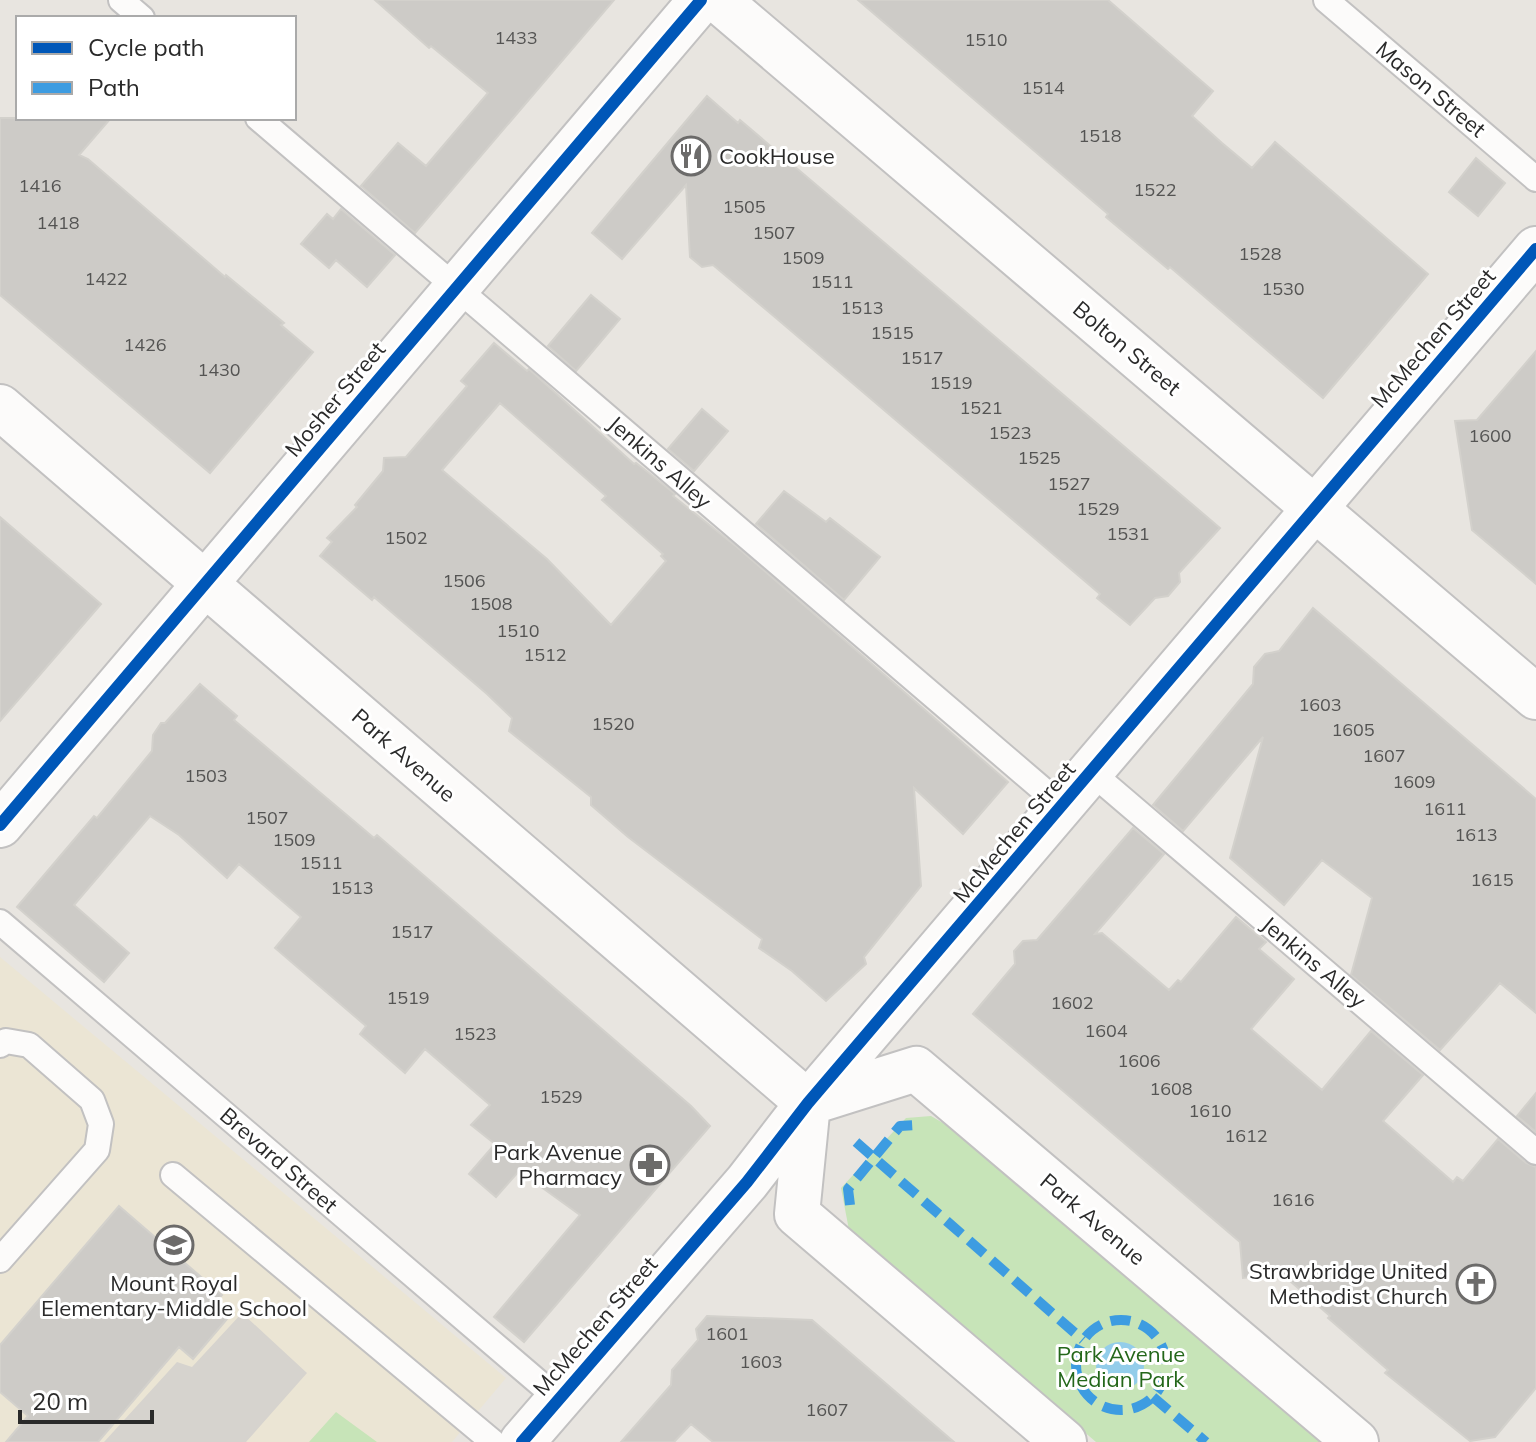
<svg xmlns="http://www.w3.org/2000/svg" width="1536" height="1442" font-family="Mulish,sans-serif">
	<style>
		.education { fill: #ebe5d4 }
		.green { fill: #c7e4b8 }
		.plaza { fill: #d6d3ce }
		.water { fill: #93cdea }
		.building { fill: #cdcbc7; stroke: #d3d1cc; stroke-width: 2; fill-rule: evenodd }
		.lines { fill: none; stroke-linecap: round; stroke-linejoin: round }
		.service-casing { stroke: #c2c1c1; stroke-width: 28 }
		.minor-casing { stroke: #c2c1c1; stroke-width: 48 }
		.tertiary-casing { stroke: #c2c1c1; stroke-width: 48 }
		.service { stroke: #fcfbfa; stroke-width: 24 }
		.minor { stroke: #fcfbfa; stroke-width: 44 }
		.tertiary { stroke: #fcfbfa; stroke-width: 44 }
		.quiet { stroke: #3d9ce1; stroke-width: 10; stroke-dasharray: 20 10; stroke-linecap: butt }
		.cycleway-casing { stroke: #fff; stroke-width: 17 }
		.cycleway { stroke: #0057b8; stroke-width: 12 }
		.labels { text-anchor: middle; stroke-width: 6; stroke-linejoin: round; paint-order: stroke }
		.number-label { font-size: 18px; fill: #545453 }
		.street-label { font-size: 22px; fill: #2a2a2a; stroke: #fff }
		.poi-label { font-size: 22px; fill: #2a2a2a; stroke: #fff; text-anchor: end }
		.park-label { font-size: 22px; fill: #24671a; stroke: #fff }
	</style>
	<rect width="100%" height="100%" fill="#e8e5e0"/>
	<path class="education" d="M0,957l506,421 -54,64h-452z"/>
	<path class="green" d="M931,1116l24,14 369,312h-228l-247,-212 -8,-42 65,-70z
		M336,1412l41,30h-68z"/>
	<path class="plaza" d="M242,1313l65,60 -61,69h-142l73,-80 15,5z"/>
	<path class="water" d="M1096 1366a24 24 0 1 1 48 0a24 24 0 1 1-48 0Z"/>
	<path class="building" d="M375,0h239l-199,233 -54,-47 37,-43 28,23 62,-73 -57,-47 -2,2z
		M858,0h250l105,91 -21,25 30,27 30,25 23,-26 153,132 -105,124 -153,-131 -2,2 -62,-52 2,-3z
		M707,96l31,27 2,-3 480,408 -41,45 1,9 -12,14 -13,2 -25,27 -33,-27 3,-4 -324,-276 -63,-53 -11,2 -12,-10 -4,-72 -64,74 -30,-26z
		M0,118h111l-32,37 9,4 137,118 1,-2 58,48 -3,2 32,27 -103,121 -210,-178z
		M1476,158l29,25 -27,33 -29,-24z
		M341,209l54,46 -28,32 -31,-27 -7,8 -28,-24 26,-30 6,5z
		M591,295l29,24 -44,52 -28,-25z
		M494,343l33,28 2,-2 105,95 2,-1 13,10 26,21 -2,2 64,51 271,235 -45,52 -49,-46 7,98 -57,71 2,7 -40,37 -34,-30 -33,-23 3,-9 -134,-102 -37,-32v-8l-82,-66 3,-13 -25,-24 -113,-97 -2,3 -52,-44 12,-14 -5,-4 30,-31 -2,-2 28,-34 1,-13 22,-1 61,-71 -6,-5zM500,403l106,93 -4,4 61,54 -2,2 5,5 -55,64 -64,-66 -105,-89z
		M1536,351v233l-64,-54 -17,-109 22,-1z
		M702,409l26,22 -34,40 -26,-22z
		M784,491l42,31 4,-4 50,39 -36,43 -88,-76z
		M0,517l101,87 -101,117z
		M1313,608l223,191v214l-36,-30 -60,67 -89,-75 21,-77 -50,-38 -38,45 -54,-47 33,-121 -80,94 -30,-26 100,-121 1,-17 11,-13 14,-3z
		M200,684l37,32 -3,4 140,118 3,-3 314,271 19,20 -186,216 -30,-25 86,-102 -61,-44 -23,26 -27,-23 26,-30 -24,-19 19,-20 -65,-56 -20,24 -45,-39 6,-8 -91,-78 26,-31 -62,-53 -12,14 -48,-43 -29,-19 -76,89 55,48 -25,29 -87,-75 77,-91 3,2 55,-67 1,-16 8,-12h4z
		M1133,828l31,26 -69,80 7,-1 67,57 9,-10 3,2 55,-65 30,25 -7,7 35,30 -43,50 71,61 49,-59 52,44 -40,46 70,61 4,-5 6,4 35,-42 28,24 10,4v221l-41,49 -25,4 -85,-68 3,-3 -60,-52 2,-2 -48,-42 -39,4 -3,-36 -267,-228 42,-50 -1,-13 9,-10 14,-1z
		M1536,1093v39l-19,-16z
		M119,1206l103,89 -10,10 15,14 -34,40 -14,-12 -81,95h-92l22,-26 -28,-24v-47z
		M707,1316l105,4 142,122h-241l-22,-18 -17,18h-53l50,-57 1,-15 26,-30 -2,-11z"/>
	<g class="lines">
		<g class="service-casing">
			<path id="service" d="M121,0l21,18
				M1326,0l210,179
				M258,118l804,688
				M1091,772l445,380
				M0,922l558,477
				M0,1045l6,-4 23,4 63,55 9,24 -4,26 -97,110
				M173,1175l320,267"/>
		</g>
		<g class="minor-casing">
			<path id="minor" d="M718,0l818,697
				M0,825l701,-825"/>
		</g>
		<g class="tertiary-casing">
			<path id="tertiary" d="M0,407l808,696
				M808,1103l108,-34 440,373
				M808,1103l-11,111 267,228
				M522,1442l225,-260 61,-79 728,-854"/>
		</g>
		<use href="#service" class="service"/>
		<use href="#minor" class="minor"/>
		<use href="#tertiary" class="tertiary"/>
		<path class="quiet" d="M856,1142l227,198
			M850,1205l-2,-16 52,-63 17,-1
			M1076 1365a45 45 0 1 1 90 0a45 45 0 1 1-90 0Z
			M1153,1397l53,45"/>
		<g class="cycleway-casing">
			<path id="cycleway" d="M0,825l701,-825
				M522,1442l225,-260 61,-79 728,-854"/>
		</g>
		<use href="#cycleway" class="cycleway"/>
	</g>
	<defs>
		<g id="restaurant-ring" transform="scale(2)"><circle r="9.5" fill="#fff" stroke="#6c6b6a" stroke-width="1.5"/><path d="M-5-6h1v4h1v-4h1v4h1v-4h1v5L-1.5 .5V6h-2V.5L-5-1ZM5-6V6H3V1.5H1.5Q1.5-4 5-6Z" fill="#6c6b6a"/></g>
		<g id="pharmacy-ring" transform="scale(2)"><circle r="9.5" fill="#fff" stroke="#6c6b6a" stroke-width="1.5"/><path d="M-2-6h4v4h4v4h-4v4h-4v-4h-4v-4h4Z" fill="#6c6b6a"/></g>
		<g id="school-ring" transform="scale(2)"><circle r="9.5" fill="#fff" stroke="#6c6b6a" stroke-width="1.5"/><path d="M0-5L7-2L0 1L-7-2ZM-4 1L0 2.5L4 1V4Q0 6-4 4Z" fill="#6c6b6a"/></g>
		<g id="church-ring" transform="scale(2)"><circle r="9.5" fill="#fff" stroke="#6c6b6a" stroke-width="1.5"/><path d="M-1.2-6h2.4v3.5h3.3v2.4h-3.3V6h-2.4V-.1h-3.3v-2.4h3.3Z" fill="#6c6b6a"/></g>
	</defs>
	<g fill-rule="evenodd">
		<use href="#restaurant-ring" x="691" y="156"/>
		<use href="#pharmacy-ring" x="650" y="1165"/>
		<use href="#school-ring" x="174" y="1245"/>
		<use href="#church-ring" x="1476" y="1284"/>
	</g>
	<g class="labels">
		<g class="number-label">
			<text x="516" y="44">1433</text>
			<text x="986" y="46">1510</text>
			<text x="1043" y="94">1514</text>
			<text x="1100" y="142">1518</text>
			<text x="40" y="192">1416</text>
			<text x="1155" y="196">1522</text>
			<text x="744" y="213">1505</text>
			<text x="58" y="229">1418</text>
			<text x="774" y="239">1507</text>
			<text x="1260" y="260">1528</text>
			<text x="803" y="264">1509</text>
			<text x="106" y="285">1422</text>
			<text x="832" y="288">1511</text>
			<text x="1283" y="295">1530</text>
			<text x="862" y="314">1513</text>
			<text x="892" y="339">1515</text>
			<text x="145" y="351">1426</text>
			<text x="922" y="364">1517</text>
			<text x="219" y="376">1430</text>
			<text x="951" y="389">1519</text>
			<text x="981" y="414">1521</text>
			<text x="1010" y="439">1523</text>
			<text x="1490" y="442">1600</text>
			<text x="1039" y="464">1525</text>
			<text x="1069" y="490">1527</text>
			<text x="1098" y="515">1529</text>
			<text x="1128" y="540">1531</text>
			<text x="406" y="544">1502</text>
			<text x="464" y="587">1506</text>
			<text x="491" y="610">1508</text>
			<text x="518" y="637">1510</text>
			<text x="545" y="661">1512</text>
			<text x="1320" y="711">1603</text>
			<text x="613" y="730">1520</text>
			<text x="1353" y="736">1605</text>
			<text x="1384" y="762">1607</text>
			<text x="206" y="782">1503</text>
			<text x="1414" y="788">1609</text>
			<text x="1445" y="815">1611</text>
			<text x="267" y="824">1507</text>
			<text x="1476" y="841">1613</text>
			<text x="294" y="846">1509</text>
			<text x="321" y="869">1511</text>
			<text x="1492" y="886">1615</text>
			<text x="352" y="894">1513</text>
			<text x="412" y="938">1517</text>
			<text x="408" y="1004">1519</text>
			<text x="1072" y="1009">1602</text>
			<text x="1106" y="1037">1604</text>
			<text x="475" y="1040">1523</text>
			<text x="1139" y="1067">1606</text>
			<text x="1171" y="1095">1608</text>
			<text x="561" y="1103">1529</text>
			<text x="1210" y="1117">1610</text>
			<text x="1246" y="1142">1612</text>
			<text x="1293" y="1206">1616</text>
			<text x="727" y="1340">1601</text>
			<text x="761" y="1368">1603</text>
			<text x="827" y="1416">1607</text>
		</g>
		<g class="street-label">
			<text transform="translate(1431 89) rotate(40)" y="8">Mason Street</text>
			<text transform="translate(1433 338) rotate(-49)" y="8">McMechen Street</text>
			<text transform="translate(1127 348) rotate(40)" y="8">Bolton Street</text>
			<text transform="translate(335 399) rotate(-50)" y="8">Mosher Street</text>
			<text transform="translate(660 462) rotate(41)" y="8">Jenkins Alley</text>
			<text transform="translate(404 755) rotate(41)" y="8">Park Avenue</text>
			<text transform="translate(1014 832) rotate(-50)" y="8">McMechen Street</text>
			<text transform="translate(1314 962) rotate(40)" y="8">Jenkins Alley</text>
			<text transform="translate(279 1160) rotate(41)" y="8">Brevard Street</text>
			<text transform="translate(1093 1219) rotate(40)" y="8">Park Avenue</text>
			<text transform="translate(595 1326) rotate(-49)" y="8">McMechen Street</text>
		</g>
		<g class="poi-label">
			<text x="719" y="164" text-anchor="start">CookHouse</text>
			<text x="622" y="1160">Park Avenue<tspan x="622" dy="25">Pharmacy</tspan></text>
			<text x="1448" y="1279">Strawbridge United<tspan x="1448" dy="25">Methodist Church</tspan></text>
			<text x="174" y="1291" text-anchor="middle">Mount Royal<tspan x="174" dy="25">Elementary-Middle School</tspan></text>
		</g>
		<g class="park-label">
			<text x="1121" y="1362">Park Avenue<tspan x="1121" dy="25">Median Park</tspan></text>
		</g>
	</g>
	<rect x="16" y="16" width="280" height="104" fill="#ffffff" stroke="#aaaaaa" stroke-width="2"/>
	<rect x="32" y="42" width="40" height="12" fill="#0057b8" stroke="#aaaaaa" stroke-width="2"/>
	<text x="88" y="56" font-size="24" fill="#2a2a2a">Cycle path</text>
	<rect x="32" y="82" width="40" height="12" fill="#3d9ce1" stroke="#aaaaaa" stroke-width="2"/>
	<text x="88" y="96" font-size="24" fill="#2a2a2a">Path</text>
	<path d="M20 1410v12h132v-12" fill="none" stroke="#2a2a2a" stroke-width="4"/>
	<text x="32" y="1410" font-size="24" fill="#2a2a2a" stroke="#ffffff" stroke-width="6" paint-order="stroke">20 m</text>
</svg>
